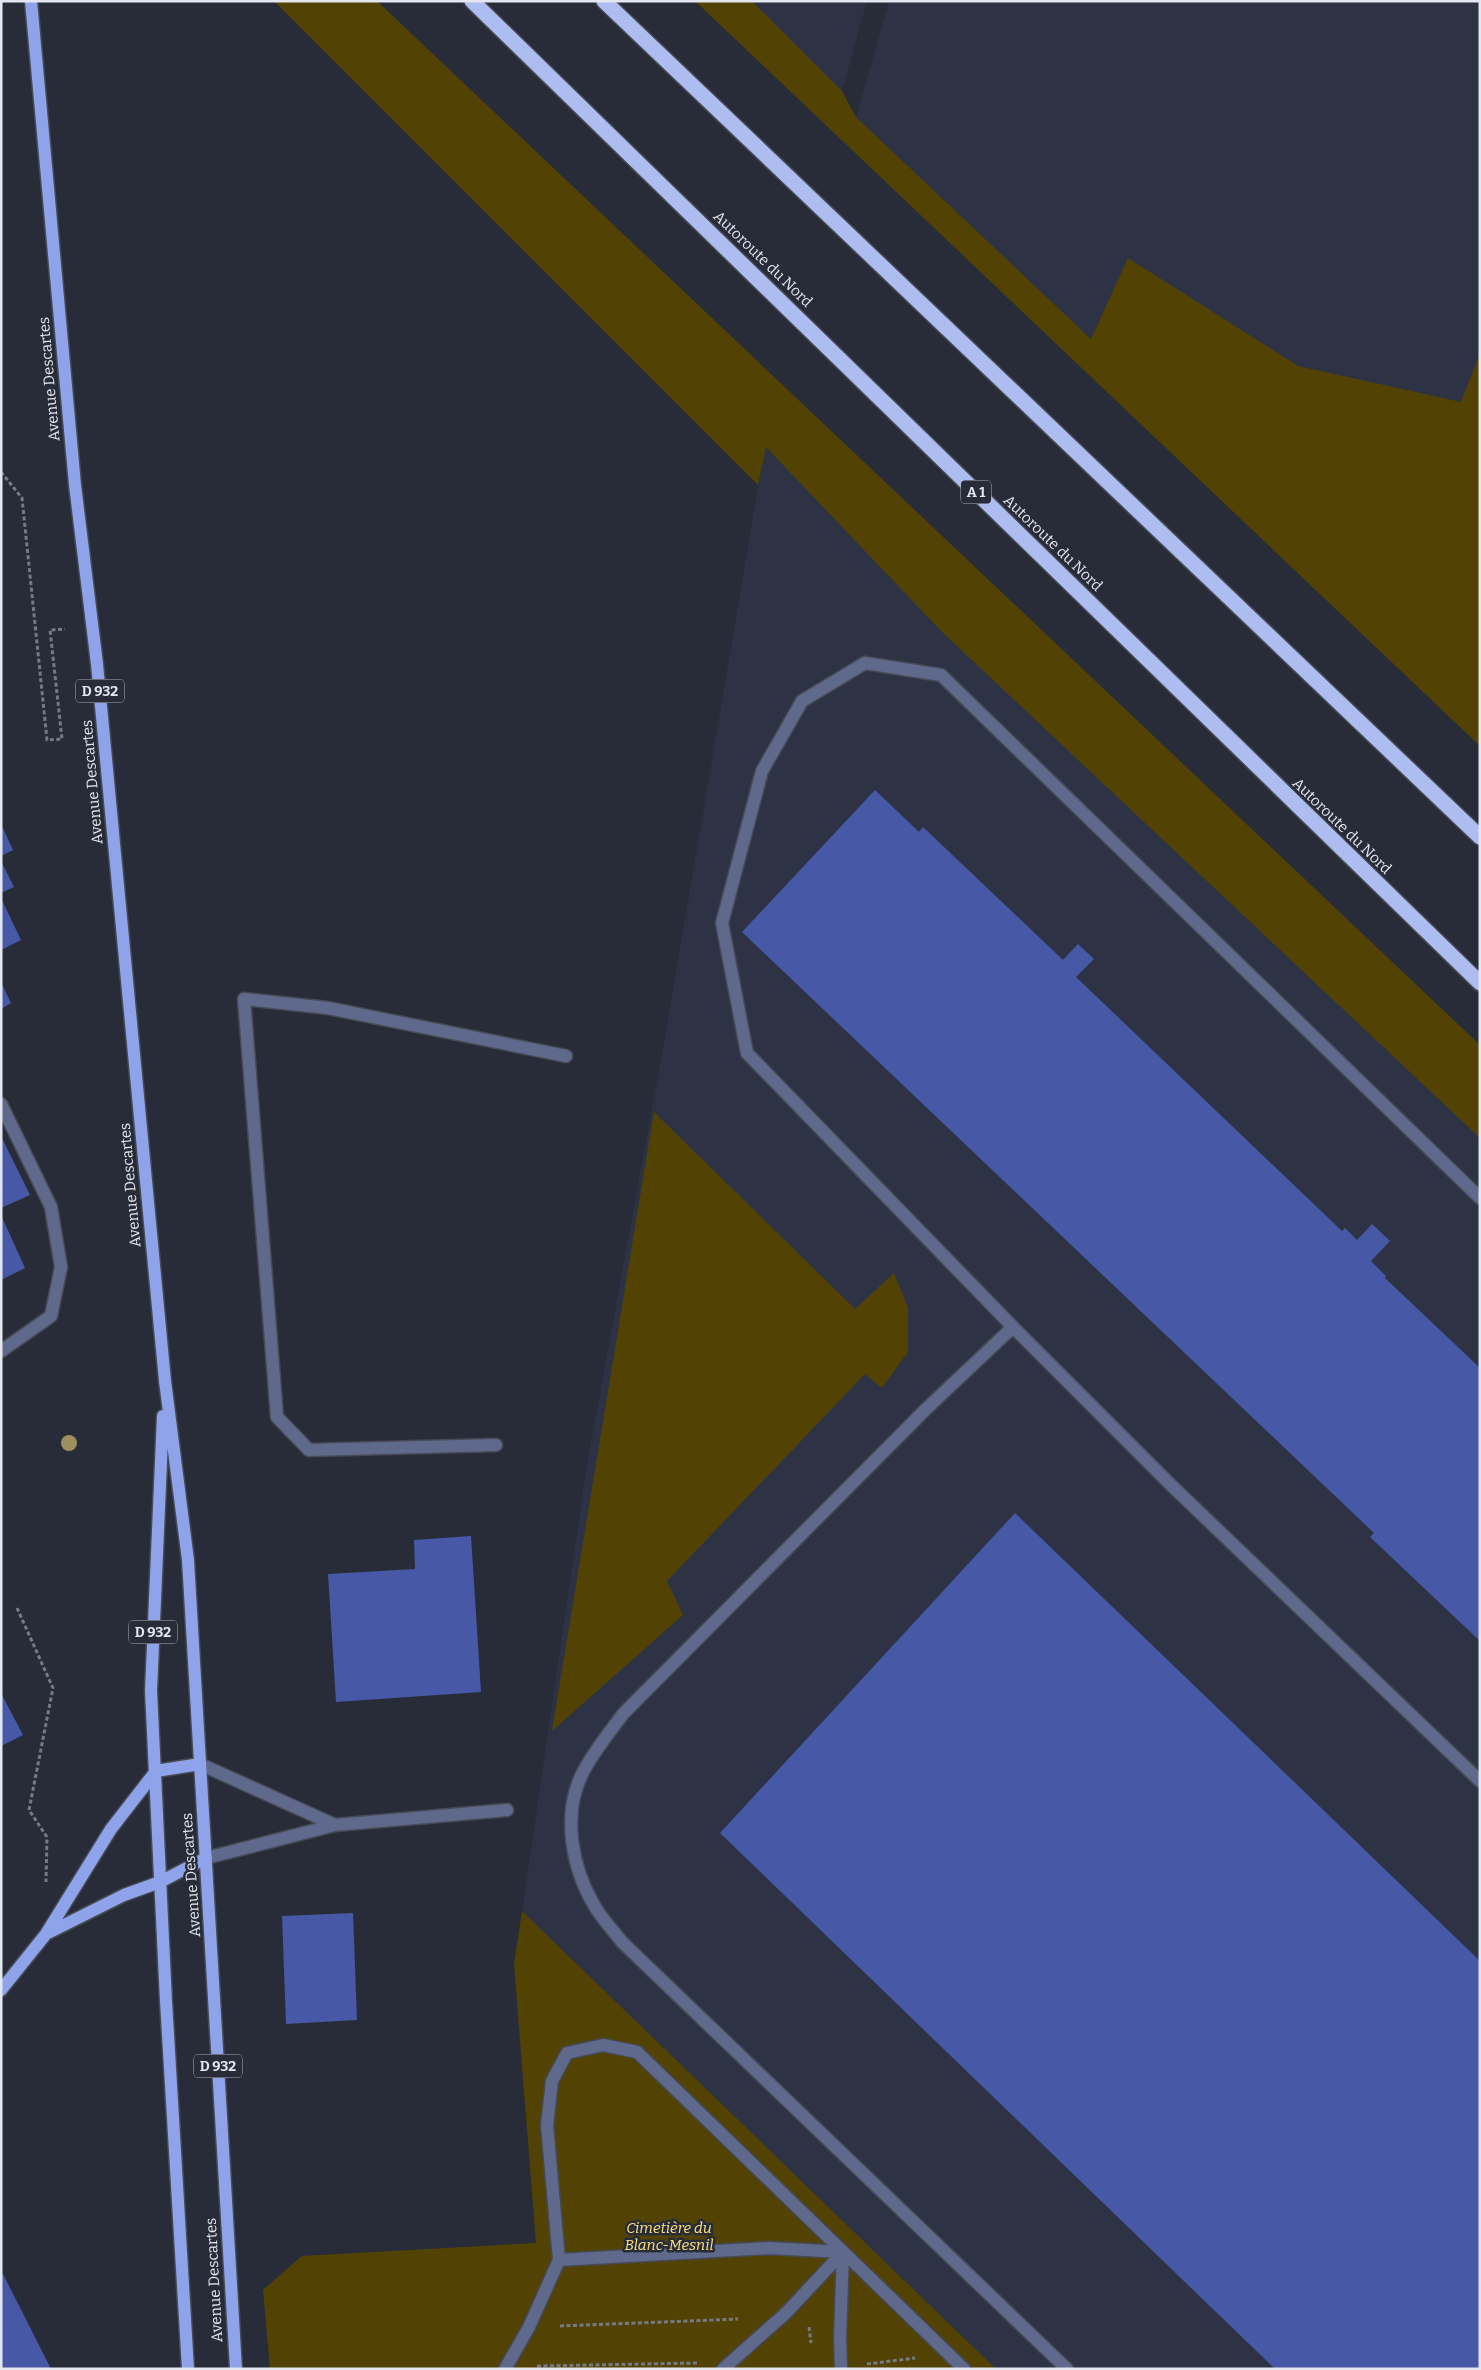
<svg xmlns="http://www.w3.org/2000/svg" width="1481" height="2370" font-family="Bitter,serif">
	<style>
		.built { fill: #2d3345 }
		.green { fill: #524304 }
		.building { fill: #4759a6 }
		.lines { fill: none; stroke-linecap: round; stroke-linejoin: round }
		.minor-casing { stroke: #464a55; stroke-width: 15 }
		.major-casing { stroke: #464a55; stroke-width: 15 }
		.highway-casing { stroke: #464a55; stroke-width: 18 }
		.path { stroke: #777a85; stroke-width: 3; stroke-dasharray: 4 2.5; stroke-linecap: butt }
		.minor { stroke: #5e698b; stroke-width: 12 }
		.major { stroke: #8ea3ea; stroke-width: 12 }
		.highway { stroke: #adbdf0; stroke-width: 15 }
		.tree { fill: #9d905e }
		.labels { text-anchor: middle; stroke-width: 5; stroke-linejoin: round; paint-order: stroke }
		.shield { fill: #282c38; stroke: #acafb8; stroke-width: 1 }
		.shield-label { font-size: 14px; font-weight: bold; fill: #e4e7ef }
		.street-label { font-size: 15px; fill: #e4e7ef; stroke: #282c38 }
		.park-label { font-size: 15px; font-style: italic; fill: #fde17d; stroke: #282c38 }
	</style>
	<rect width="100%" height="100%" fill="#282c38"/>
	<path class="built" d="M752,1h115l-25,90z
		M889,1h591v707l-624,-591z
		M765,446l715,609v1314h-484l-474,-458 65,-446 79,-433z"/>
	<path class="green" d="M274,1h103l1103,1044v93l-538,-506 -176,-185 -8,38z
		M695,1h57l90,90 14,26 235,222 37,-81 170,108 163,36 19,-49v393z
		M654,1112l201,197 39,-36 14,35v44l-26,36 -17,-14 -198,207 16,34 -131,116z
		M522,1911l474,458h-726l-7,-79 39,-34 234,-13 -22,-279z"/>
	<path class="building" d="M875,790l44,42 4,-5 140,133 15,-16 16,15 -18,18 266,254 3,-3 12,12 15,-16 18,17 -19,20 15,15 -1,2 95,90v273l-110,-104 4,-4 -632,-601z
		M1,824l12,26 -12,6z
		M1,861l13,26 -13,6z
		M1,898l20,42 -20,10z
		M1,982l10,21 -10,6z
		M1,1136l29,59 -29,13z
		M1,1215l24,53 -24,12z
		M1015,1513l465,448v408h-205l-555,-536z
		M471,1536l10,156 -145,10 -8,-128 87,-5 -1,-29z
		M1,1693l22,42 -22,11z
		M353,1913l4,107 -71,4 -4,-108z
		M1,2270l50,99h-50z"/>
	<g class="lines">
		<g class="minor-casing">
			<path id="minor" d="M1,1104l50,103 10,60 -10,49 -50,35
				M1013,1327l-266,-274 -25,-130 40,-152 40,-70 63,-38 76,12 539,523
				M496,1445l-187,5 -32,-33 -33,-418 84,9 238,48
				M200,1764l135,61
				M206,1858l129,-33 172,-15
				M559,2260l210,-12 74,4
				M505,2369l24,-42 30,-67 -12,-135 5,-44 15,-28 36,-8 34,7 327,317
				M723,2369l63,-56 57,-61
				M841,2369l-1,-31 3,-86
				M1067,2369l-445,-427c-9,-12 -21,-24 -28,-37 -22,-37 -32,-90 -12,-131 11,-22 27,-41 41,-60l302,-304 88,-83 158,158 309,296"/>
		</g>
		<g class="major-casing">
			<path id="major" d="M31,1l44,484 22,179 68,717 23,179 48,809
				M163,1416l-12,275 15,310 22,368
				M46,1934l78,-39 36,-13 46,-24
				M1,1990l45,-56 65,-105 45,-58 44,-7"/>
		</g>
		<g class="highway-casing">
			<path id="highway" d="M472,1l1008,982
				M604,1l876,836"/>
		</g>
		<path class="path" d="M1,472l21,26 25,242 15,-1 -12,-109 15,-1
			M17,1608l36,80 -24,122 18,27 -1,45
			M560,2326l178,-7
			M809,2327l2,16
			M867,2364l48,-6
			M537,2366l161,-3"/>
		<use href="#minor" class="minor"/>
		<use href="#major" class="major"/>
		<use href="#highway" class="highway"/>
	</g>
	<circle class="tree" cx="69" cy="1443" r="8"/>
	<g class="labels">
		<g class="shield">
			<rect x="961" y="480.5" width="30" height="23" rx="4"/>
			<rect x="76" y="679.5" width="48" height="23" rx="4"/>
			<rect x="129" y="1620.5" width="48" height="23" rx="4"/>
			<rect x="194" y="2054.5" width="48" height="23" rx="4"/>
		</g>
		<g class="shield-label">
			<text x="976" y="497">A 1</text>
			<text x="100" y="696">D 932</text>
			<text x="153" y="1637">D 932</text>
			<text x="218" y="2071">D 932</text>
		</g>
		<g class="street-label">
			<text transform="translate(763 259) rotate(44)" y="5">Autoroute du Nord</text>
			<text transform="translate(49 379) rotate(-95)" y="5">Avenue Descartes</text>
			<text transform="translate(1053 543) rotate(44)" y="5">Autoroute du Nord</text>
			<text transform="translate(92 782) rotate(-95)" y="5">Avenue Descartes</text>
			<text transform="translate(1342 826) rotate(44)" y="5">Autoroute du Nord</text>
			<text transform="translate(130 1185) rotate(-95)" y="5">Avenue Descartes</text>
			<text transform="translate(191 1875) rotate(-94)" y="5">Avenue Descartes</text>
			<text transform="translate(214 2280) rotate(-93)" y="5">Avenue Descartes</text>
		</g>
		<g class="park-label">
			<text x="669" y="2233">Cimetière du<tspan x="669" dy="17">Blanc-Mesnil</tspan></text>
		</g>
	</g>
	<rect width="1481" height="2370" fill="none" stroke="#e4e7ef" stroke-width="5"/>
</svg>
